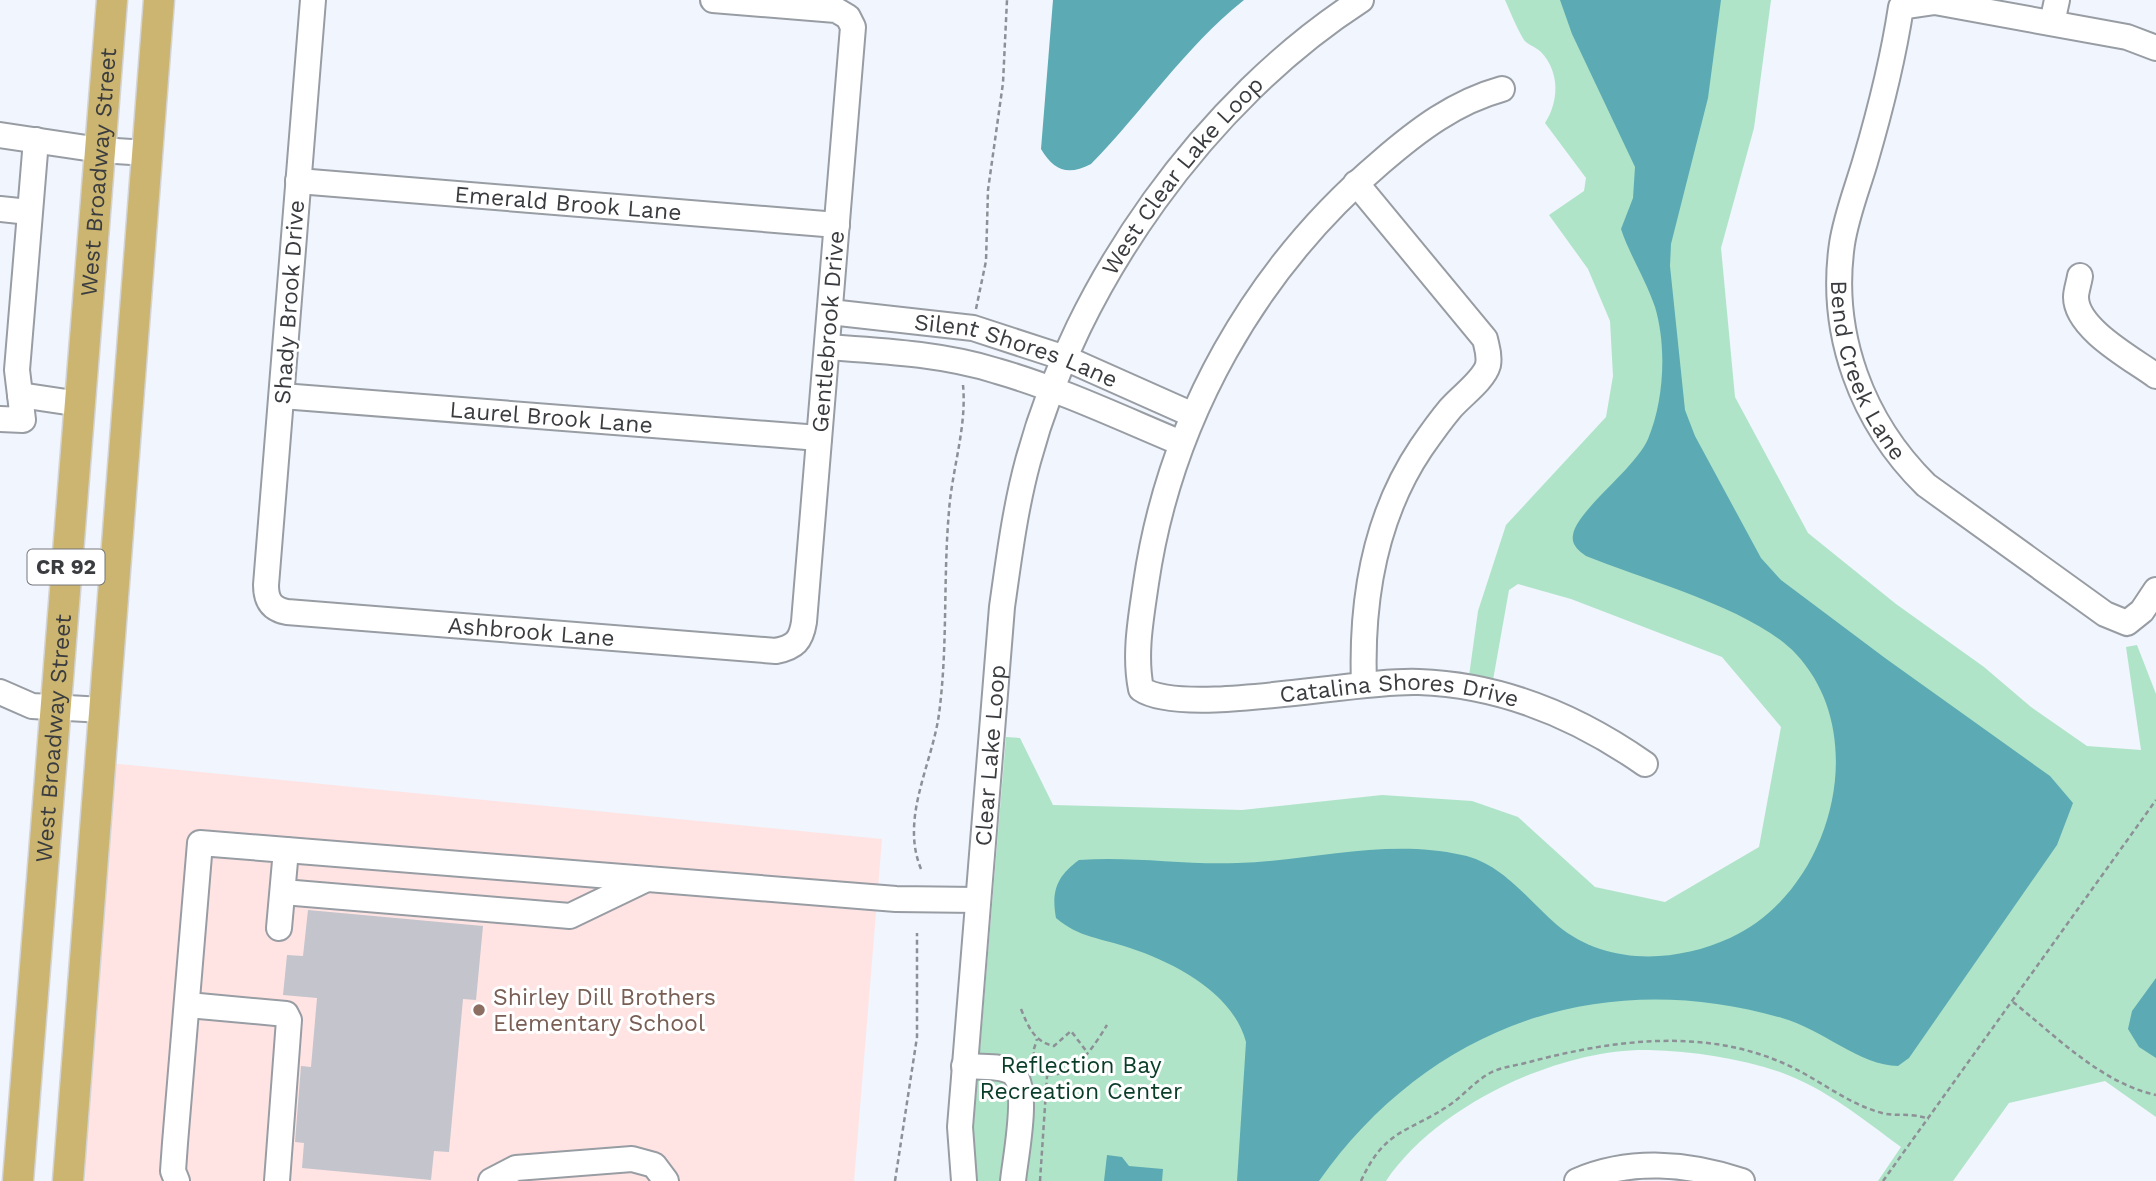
<svg xmlns="http://www.w3.org/2000/svg" width="2156" height="1181" font-family="'Work Sans',sans-serif">
	<style>
		.education { fill: #ffe4e3 }
		.green { fill: #b0e4c8 }
		.water { fill: #5cabb4 }
		.building { fill: #c3c4cc }
		.lines { fill: none; stroke-linecap: round; stroke-linejoin: round }
		.minor-casing { stroke: #989da4; stroke-width: 28 }
		.major-casing { stroke: #d4d4d5; stroke-width: 33 }
		.path { stroke: #8d9096; stroke-width: 2.5; stroke-dasharray: 5 3.5; stroke-linecap: butt }
		.minor { stroke: #fff; stroke-width: 24 }
		.major { stroke: #cbb570; stroke-width: 30 }
		.education-dot { fill: #8d6e63; stroke: #fff; stroke-width: 2.5 }
		.labels { text-anchor: middle; stroke-width: 6; stroke-linejoin: round; paint-order: stroke }
		.shield { fill: #fff; stroke: #757679; stroke-width: 2 }
		.shield-label { font-size: 21px; font-weight: bold; fill: #3a3c3f }
		.street-label { font-size: 23px; fill: #3a3c3f; stroke: #fff }
		.education-label { font-size: 23px; fill: #785e54; stroke: #fff; text-anchor: start }
		.park-label { font-size: 23px; fill: #093d28; stroke: #fff }
	</style>
	<rect width="100%" height="100%" fill="#f0f5fe"/>
	<path class="education" d="M99,762l783,77 -28,342h-769z"/>
	<path class="green" d="M1505,0h266l-17,128 -33,120 14,149 73,136 88,71 88,63 47,40 56,39 54,4 -15,-103 11,-2 19,49v423l-51,-36 -96,22 -56,78h-75l23,-34c-38,-28 -76,-59 -121,-75 -42,-14 -87,-21 -131,-22 -90,-2 -213,56 -263,131h-414l1,-48 33,-396 14,1 33,67 189,5 140,-15 90,6 46,16 77,70 70,15 94,-55 22,-120 -59,-70 -151,-58 -53,-15 -9,6 -16,90 -24,-4 9,-65 28,-86 100,-108 7,-41 -3,-55 -22,-52 -39,-54 35,-24 2,-13 -41,-55c14,-22 15,-51 -4,-71 -5,-5 -13,-7 -17,-12 -8,-13 -13,-27 -19,-40z"/>
	<path class="water" d="M1053,0h191c-61,49 -99,109 -153,164 -23,12 -37,7 -50,-15z
		M1560,0h161l-13,98 -37,146 -1,22 15,144 10,26 66,122 20,22 104,78 165,118 23,27 -16,42 -148,213 -11,8c-37,0 -78,-38 -116,-48 -183,-53 -354,9 -463,163h-82l9,-139c-13,-49 -71,-79 -116,-94 -28,-10 -51,-10 -74,-30 -5,-27 1,-42 23,-58 53,-4 105,5 158,3 76,-2 149,-25 225,-8 40,8 66,45 95,70 49,41 118,38 173,13 100,-45 144,-201 66,-284 -42,-45 -151,-74 -210,-98 -7,-5 -15,-11 -13,-21 3,-24 62,-66 75,-96 16,-38 19,-92 7,-132 -9,-27 -25,-51 -34,-78l12,-31 2,-31 -63,-133z
		M2156,978v80l-17,-11 -11,-18 4,-18z
		M1107,1155l15,2 7,9 34,3 -1,12h-58z"/>
	<path class="building" d="M308,910l175,16 -7,74 -13,-1 -14,153 -15,-1 -3,29 -129,-12 2,-25 -9,-1 6,-76 10,1 6,-69 -34,-3 4,-40 16,1z"/>
	<g class="lines">
		<g class="minor-casing">
			<g id="minor">
				<path id="s1" d="M313,0l-47,585c0,15 5,24 21,27l489,39c19,-4 25,-10 28,-29l49,-595 -5,-10 -12,-7 -123,-10"/>
				<path d="M2052,23l5,-23"/>
				<path id="s2" d="M2156,48l-29,-11 -192,-35 -34,5c-8,53 -21,104 -36,155 -8,27 -19,55 -23,82 -13,90 20,178 84,241l179,129 22,9 15,-12 14,-21"/>
				<path id="s3" d="M1502,89c-47,13 -84,41 -121,73 -126,107 -211,257 -235,421 -5,35 -12,71 -5,106 43,29 216,-10 278,-7 83,3 159,35 226,82"/>
				<path d="M0,135l100,15 47,3"/>
				<path id="s4" d="M298,181l539,44"/>
				<path d="M1356,183l129,156c2,9 5,16 3,26 -4,15 -28,32 -38,44 -10,12 -20,26 -29,39 -47,70 -60,154 -57,236"/>
				<path d="M0,209l29,3"/>
				<path d="M2080,276c-1,7 -4,15 -4,21 0,32 57,62 80,79"/>
				<path id="s5" d="M830,312l143,16 92,30 128,57"/>
				<path d="M828,347c56,4 115,7 169,24 63,18 124,47 184,72"/>
				<path d="M20,395l60,9"/>
				<path id="s6" d="M282,396l537,42"/>
				<path d="M0,419l23,1 -6,-50 19,-230"/>
				<path d="M0,692l32,14 71,4"/>
				<path d="M283,892l287,24 77,-37"/>
				<path d="M279,928l7,-78"/>
				<path d="M188,1005l98,9 3,6 -12,161"/>
				<path d="M964,1066c13,1 39,-1 49,7 17,15 2,86 0,108"/>
				<path d="M177,1181l-4,-10 2,-28 25,-300 696,56 81,1"/>
				<path d="M491,1181l25,-13 116,-9 22,6 12,16"/>
				<path id="s7" d="M964,1181l-4,-54 42,-520c7,-49 13,-98 26,-146 48,-179 178,-361 333,-461"/>
				<path d="M1577,1181c53,-23 112,-18 165,0"/>
			</g>
		</g>
		<g class="major-casing">
			<g id="major">
				<path id="s8" d="M18,1181l94,-1181"/>
				<path d="M68,1181l91,-1181"/>
			</g>
		</g>
		<path class="path" d="M976,309l10,-48 2,-71 15,-107 4,-83
			M921,869c-21,-51 11,-104 18,-155 9,-68 4,-135 10,-203 3,-42 18,-84 14,-126
			M2013,1002c43,34 88,81 143,93
			M1021,1009c7,17 13,33 33,37l17,-15 16,21
			M1032,1064l4,-6 -3,-6 4,-13
			M1034,1066l13,9c29,1 47,-29 60,-50
			M895,1181l22,-144v-104
			M1040,1181l7,-105
			M1361,1181c24,-53 48,-48 90,-77 14,-10 25,-24 41,-32 13,-6 28,-7 41,-11 81,-21 170,-33 250,2 33,14 64,41 99,50 16,4 28,-1 47,6
			M1883,1181l273,-381"/>
		<use href="#minor" class="minor"/>
		<use href="#major" class="major"/>
	</g>
	<circle class="education-dot" cx="479" cy="1010" r="7"/>
	<g class="labels">
		<rect class="shield" x="27.5" y="549.5" width="77" height="35" rx="5"/>
		<g class="shield-label">
			<text x="66" y="574">CR 92</text>
		</g>
		<g class="street-label">
			<text dy="8" stroke="none"><textPath href="#s8" startOffset="1012">West Broadway Street</textPath></text>
			<text dy="8" stroke="none"><textPath href="#s7" startOffset="1052">West Clear Lake Loop</textPath></text>
			<text dy="8" stroke="none"><textPath href="#s4" startOffset="271">Emerald Brook Lane</textPath></text>
			<text transform="translate(289 302) rotate(-86)" y="8">Shady Brook Drive</text>
			<text dy="8" stroke="none"><textPath href="#s1" startOffset="1451">Gentlebrook Drive</textPath></text>
			<text dy="8" stroke="none"><textPath href="#s5" startOffset="191">Silent Shores Lane</textPath></text>
			<text dy="8" stroke="none"><textPath href="#s2" startOffset="637">Bend Creek Lane</textPath></text>
			<text dy="8" stroke="none"><textPath href="#s6" startOffset="270">Laurel Brook Lane</textPath></text>
			<text dy="8" stroke="none"><textPath href="#s1" startOffset="870">Ashbrook Lane</textPath></text>
			<text dy="8" stroke="none"><textPath href="#s3" startOffset="1003">Catalina Shores Drive</textPath></text>
			<text dy="8" stroke="none"><textPath href="#s8" startOffset="444">West Broadway Street</textPath></text>
			<text dy="8" stroke="none"><textPath href="#s7" startOffset="427">Clear Lake Loop</textPath></text>
		</g>
		<g class="education-label">
			<text x="493" y="1005">Shirley Dill Brothers<tspan x="493" dy="26">Elementary School</tspan></text>
		</g>
		<g class="park-label">
			<text x="1081" y="1073">Reflection Bay<tspan x="1081" dy="26">Recreation Center</tspan></text>
		</g>
	</g>
</svg>
